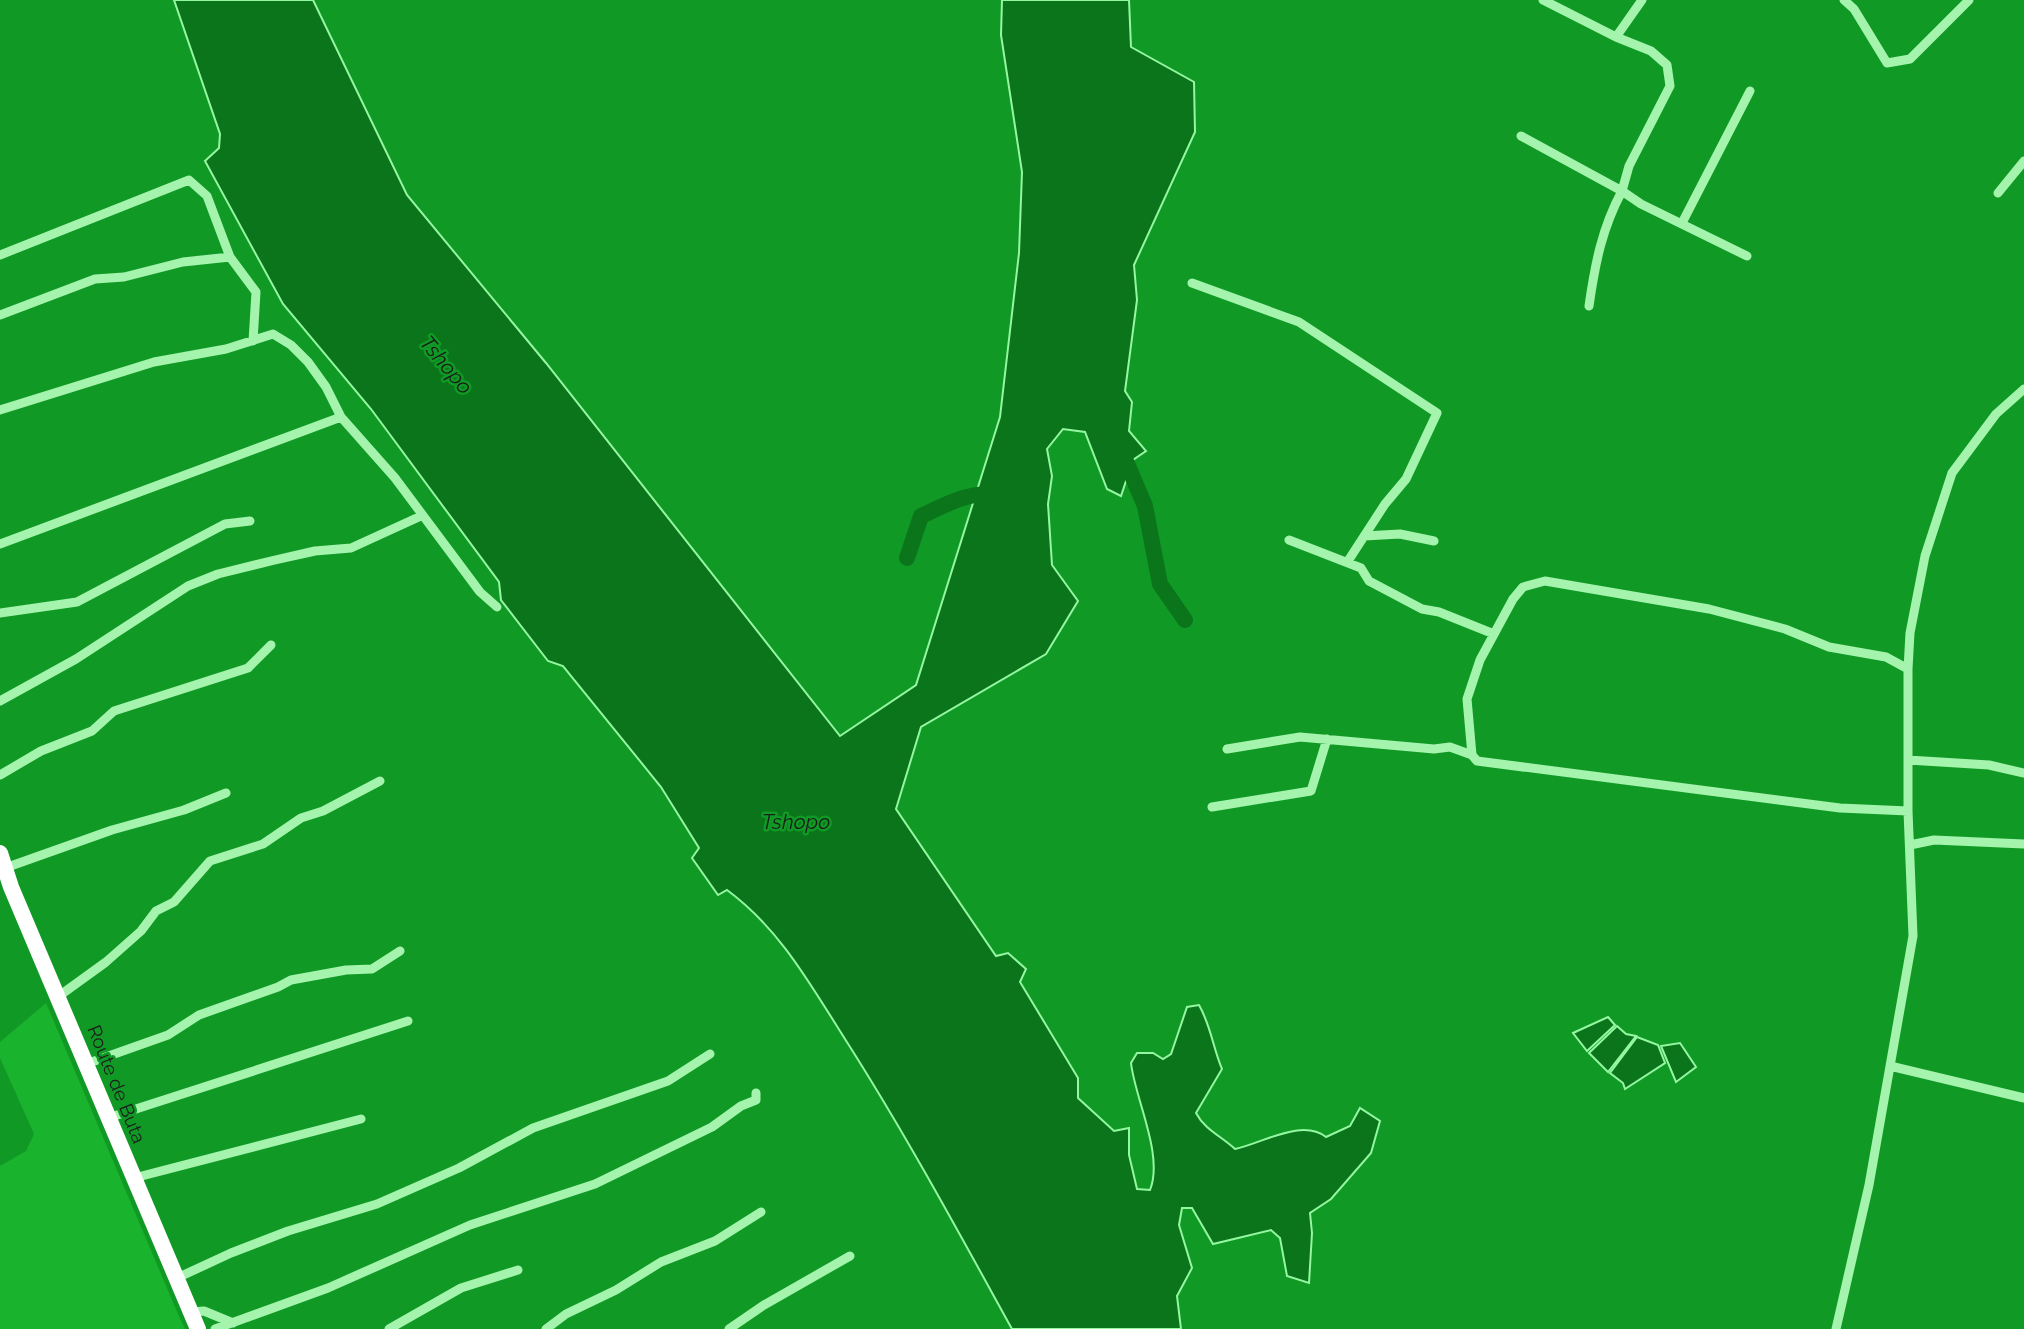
<svg xmlns="http://www.w3.org/2000/svg" width="2024" height="1329" font-family="Raleway,sans-serif">
	<style>
		.green { fill: #19b32d }
		.water { fill: #0a751b; stroke: #95f7a1; stroke-width: 2 }
		.lines { fill: none; stroke-linecap: round; stroke-linejoin: round }
		.river { stroke: #0a751b; stroke-width: 16 }
		.street { stroke: #a4f4ae; stroke-width: 9 }
		.highway { stroke: #fff; stroke-width: 16 }
		.labels { text-anchor: middle; stroke-width: 5; stroke-linejoin: round; paint-order: stroke }
		.street-label { font-size: 19px; fill: #1d1d1d; stroke: #119925 }
		.water-label { font-size: 21px; font-style: italic; fill: #191d19; stroke: #119925 }
	</style>
	<rect width="100%" height="100%" fill="#119925"/>
	<path class="green" d="M46,1003l132,311 7,15h-185v-163l26,-15 8,-17 -34,-76v-16z"/>
	<path class="water" d="M174,0h139l94,195 139,168 294,373 76,-51 84,-268 19,-164 3,-81 -21,-137 1,-35h127l2,47 63,35 1,50 -61,133 3,35 -12,91 7,11 -3,29 17,20 -13,9 -12,36 -14,-7 -22,-57 -22,-3 -16,20 5,27 -4,28 4,61 26,36 -32,53 -125,73 -25,82 100,147 12,-3 18,16 -6,13 58,96v20l36,33 15,-3v27l8,34 13,1c14,-35 -15,-91 -19,-127l6,-10h16l10,6 8,-5 16,-47 12,-2c12,21 14,43 23,64l-26,44c9,17 25,23 39,36 28,-6 67,-31 91,-12l24,-11 10,-18 20,13 -9,32 -40,46 -21,14 2,20 -3,50 -22,-7 -7,-38 -9,-8 -58,14 -21,-36h-10l-3,17 13,43 -15,28 4,33h-169c-54,-98 -107,-196 -167,-290 -35,-55 -65,-110 -118,-149l-9,5 -26,-37 7,-10 -38,-61 -98,-121 -15,-5 -47,-61 -2,-18 -128,-173 -88,-105 -78,-143 14,-13 1,-14z
		M1608,1017l7,8 -28,26 -14,-18z
		M1617,1026l9,8 10,2 -28,36 -19,-19z
		M1637,1037l21,8 7,18 -40,26 -2,-6 -13,-10z
		M1680,1043l16,24 -20,15 -15,-36z"/>
	<g class="lines">
		<path class="river" d="M1122,452l23,54 15,78 25,36
			M907,558l14,-42c22,-10 52,-27 75,-20"/>
		<path class="street" d="M1543,0l73,37 35,14 16,14 3,21 -41,80 -7,25 19,13 106,52
			M1844,0l10,9 33,54 23,-4 59,-59
			M1616,37l26,-37
			M1521,136l101,55c-20,37 -27,73 -33,115
			M1998,193l26,-32
			M1682,223l68,-132
			M0,255l189,-75 18,16 23,61 26,35 -3,49
			M1192,283l107,39 138,91 -31,66 -21,25 -37,57
			M0,315l95,-36 29,-2 59,-15 47,-5
			M0,410l154,-48 72,-13 47,-15 18,11 17,17 18,25 15,30 54,61 85,114 17,15
			M1364,536l36,-2 34,7
			M1289,540l72,28 8,13 53,28 17,3 55,22
			M0,544l341,-127
			M0,613l77,-11 148,-78 25,-3
			M1908,669l-22,-12 -57,-10 -44,-18 -76,-20 -164,-28 -22,6 -10,12 -33,61 -13,39 5,56 5,6 363,47 68,3
			M0,701l76,-42 112,-73 30,-12 57,-14 40,-9 36,-3 70,-32
			M1227,749l73,-12 134,12 16,-2 22,8
			M1908,760l81,5 35,8
			M0,775l41,-24 51,-20 22,-20 134,-43 23,-23
			M1212,807l99,-16 16,-52
			M1910,845l24,-5 90,4
			M5,868l107,-38 72,-20 42,-17
			M59,996l47,-34 35,-31 15,-20 18,-9 36,-41 53,-17 38,-26 22,-7 57,-30
			M86,1064l82,-29 31,-20 79,-28 13,-7 55,-10 26,-1 28,-18
			M1890,1066l134,32
			M108,1118l300,-97
			M134,1178l227,-59
			M177,1278l54,-25 57,-22 89,-27 82,-36 74,-40 135,-47 42,-27
			M191,1312l13,-1 29,12
			M215,1329l113,-41 142,-63 125,-41 117,-57 29,-21 15,-6v-7
			M389,1329l72,-41 57,-18
			M546,1329l20,-15 50,-24 45,-28 54,-21 46,-29
			M729,1329l35,-24 86,-49
			M1836,1329l33,-144 44,-249 -5,-125v-142l2,-36 15,-77 27,-83 44,-59 28,-25"/>
		<path class="highway" d="M0,853l11,34 187,442"/>
	</g>
	<g class="labels">
		<g class="street-label">
			<text transform="translate(117 1084) rotate(68)" y="7">Route de Buta</text>
		</g>
		<g class="water-label">
			<text transform="translate(446 365) rotate(50)" y="7">Tshopo</text>
			<text x="796" y="829">Tshopo</text>
		</g>
	</g>
</svg>
